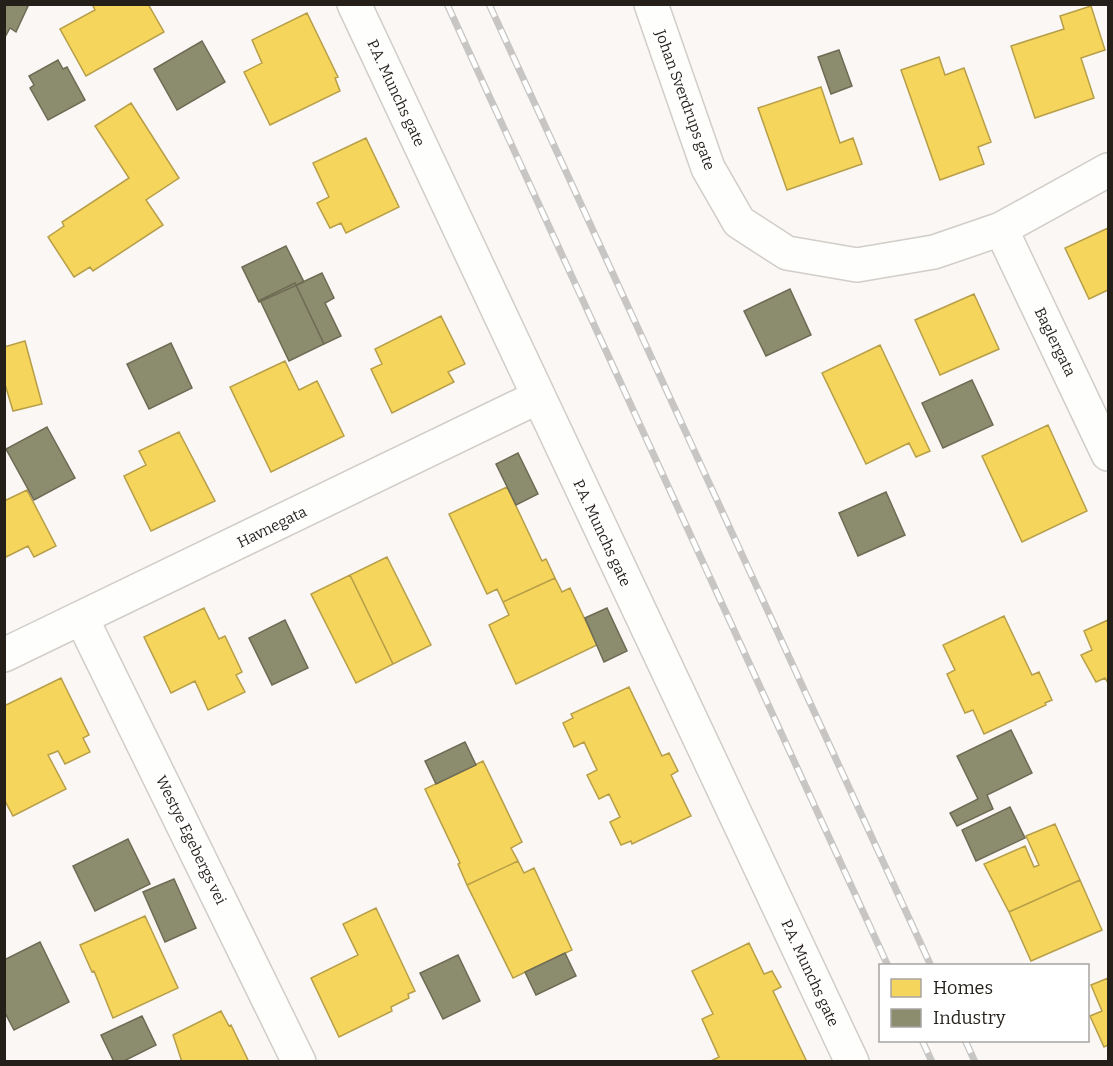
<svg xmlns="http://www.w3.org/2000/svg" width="1113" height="1066" font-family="Bitter,serif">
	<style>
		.homes { fill: #f6d55c; stroke: #b79e48; stroke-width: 1.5 }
		.industry { fill: #8c8c6e; stroke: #6d6b54; stroke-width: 1.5 }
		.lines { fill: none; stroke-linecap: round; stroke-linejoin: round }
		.street-casing { stroke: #d1cdc9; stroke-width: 36 }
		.street { stroke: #fefefd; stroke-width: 33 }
		.rail-casing { stroke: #c7c6c4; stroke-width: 7 }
		.rail { stroke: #fff; stroke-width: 4.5; stroke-dasharray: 14; stroke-linecap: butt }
		.labels { text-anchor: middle; stroke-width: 6; stroke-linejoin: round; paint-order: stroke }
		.street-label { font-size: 15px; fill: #241f19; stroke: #fff }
	</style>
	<rect width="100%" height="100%" fill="#faf7f4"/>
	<path class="homes" d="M92,4h56l16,28 -78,44 -26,-47 35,-19z
		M1091,6l14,44 -24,8 13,40 -59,20 -24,-72 53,-17 -4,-13z
		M307,13l31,64 -3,1 5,13 -70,34 -26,-53 18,-9 -10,-23z
		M939,57l6,18 19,-7 27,74 -13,5 6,17 -44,16 -39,-110z
		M821,87l19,56 13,-5 9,26 -75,26 -29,-82z
		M131,103l48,75 -33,22 17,25 -70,46 -3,-4 -16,10 -26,-40 16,-11 -2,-4 67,-44 -34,-52z
		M366,138l33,69 -53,26 -5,-10 -11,5 -13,-25 12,-6 -16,-34z
		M1108,228v62l-19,9 -24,-51z
		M974,294l25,55 -59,26 -25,-55z
		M441,316l24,48 -17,8 6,10 -62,31 -21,-44 11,-5 -7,-15z
		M25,341l17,63 -29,7 -9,-30v-34z
		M880,345l50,106 -14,6 -7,-14 -43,21 -44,-91z
		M285,361l14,29 18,-9 27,55 -73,36 -41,-85z
		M1048,425l39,86 -65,31 -40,-86z
		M179,432l36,69 -64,30 -27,-55 22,-11 -7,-14z
		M507,487l35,74 4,-2 9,19 -52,24 -6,-13 -10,5 -38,-80z
		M27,490l29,56 -22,11 -6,-11 -24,12v-57z
		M387,557l44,88 -38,19 -43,-89z
		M350,575l43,89 -37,19 -45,-89z
		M555,578l7,14 8,-4 27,57 -81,39 -27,-59 20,-10 -6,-13z
		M204,608l15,31 6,-3 17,36 -6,3 9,17 -37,18 -13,-29 -24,12 -27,-56z
		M1004,616l28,59 7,-3 13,28 -7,3 1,2 -62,29 -11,-24 -8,3 -18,-39 8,-4 -12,-25z
		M1108,620v63l-3,-5 -9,4 -15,-27 11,-5 -8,-19z
		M61,678l28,57 -6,3 7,14 -25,12 -7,-13 -10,4 18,34 -53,27 -9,-17v-93z
		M629,687l33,69 7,-3 9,18 -7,4 20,41 -59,28 -1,-3 -10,4 -11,-23 10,-5 -11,-23 -10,5 -12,-24 10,-5 -13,-28 -10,5 -11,-24 10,-5 -2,-4z
		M483,761l39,81 -11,6 7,13 -51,24 -9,-21 2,-1 -35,-74z
		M1055,824l25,56 -71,32 -25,-48 41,-18 9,21 5,-2 -13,-29z
		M518,861l6,12 10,-5 38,82 -59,28 -46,-93z
		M1080,880l22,50 -71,31 -22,-49z
		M376,908l39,83 -7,3 1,4 -18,9 1,4 -53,26 -28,-59 47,-23 -15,-31z
		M145,916l33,72 -65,30 -19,-47 -2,1 -12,-27z
		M749,943l15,31 8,-3 9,16 -8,4 34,71h-98l10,-5 -17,-38 11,-5 -21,-43z
		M1108,978v67l-4,2 -14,-31 12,-5 -11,-26z
		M221,1011l8,15 2,-1 18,37h-67l-9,-27z"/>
	<path class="industry" d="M4,4h25l-13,28 -6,-4 -6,11z
		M202,41l23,41 -48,28 -23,-41z
		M839,50l13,36 -21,8 -13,-37z
		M58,60l5,9 4,-2 18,33 -37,20 -18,-32 4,-3 -5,-9z
		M286,246l18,36 -45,20 -17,-35z
		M322,273l12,25 -9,5 16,33 -17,8 -28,-59z
		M295,283l29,61 -35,17 -29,-61z
		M790,289l21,46 -45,21 -22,-45z
		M171,343l21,45 -43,21 -22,-45z
		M972,380l21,45 -50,23 -21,-45z
		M47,427l28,51 -41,22 -28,-51z
		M518,453l20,41 -22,11 -20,-41z
		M886,492l19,43 -47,21 -19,-43z
		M607,608l20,43 -23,11 -19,-44z
		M285,620l23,48 -36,17 -23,-47z
		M1011,730l21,43 -45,22 6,14 -36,17 -7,-13 28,-14 -21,-43z
		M465,742l11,23 -40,19 -11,-23z
		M1010,807l15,31 -49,23 -14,-31z
		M128,839l22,45 -55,27 -22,-45z
		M174,879l22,49 -31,14 -22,-50z
		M40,942l29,60 -55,28 -10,-19v-51z
		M565,953l11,23 -40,19 -11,-23z
		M458,955l22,46 -37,18 -23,-46z
		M142,1016l14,29 -34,17h-8l-13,-27z"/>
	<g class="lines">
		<g class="street-casing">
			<path id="street" d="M354,4l498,1058
				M651,4l57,164 31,54 48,31 70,12 77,-13 67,-23 107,-59
				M1001,229l107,225
				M82,619l217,443
				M4,655l534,-258"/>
		</g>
		<use href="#street" class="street"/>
		<g class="rail-casing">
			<path id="rail" d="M447,4l441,962
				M489,4l442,962
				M922,1040l10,22
				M965,1040l10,22"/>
		</g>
		<use href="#rail" class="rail"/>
	</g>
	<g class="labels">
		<g class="street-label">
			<text transform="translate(396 93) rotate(65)" y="5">P.A. Munchs gate</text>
			<text transform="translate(685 100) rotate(70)" y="5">Johan Sverdrups gate</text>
			<text transform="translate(1055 342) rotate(64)" y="5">Baglergata</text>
			<text transform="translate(272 527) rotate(-26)" y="5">Havnegata</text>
			<text transform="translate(602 533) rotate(65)" y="5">P.A. Munchs gate</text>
			<text transform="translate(191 840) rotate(64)" y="5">Westye Egebergs vei</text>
			<text transform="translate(810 973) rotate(65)" y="5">P.A. Munchs gate</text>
		</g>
	</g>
	<rect width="1113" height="1066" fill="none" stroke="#241f19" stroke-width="12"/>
	<rect x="879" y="964" width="210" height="78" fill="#ffffff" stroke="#a7a5a3" stroke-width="1.5"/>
	<rect x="891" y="979" width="30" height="18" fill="#f6d55c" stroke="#a7a5a3" stroke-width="1.5"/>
	<text x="933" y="994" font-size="18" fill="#241f19">Homes</text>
	<rect x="891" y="1009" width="30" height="18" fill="#8c8c6e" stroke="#a7a5a3" stroke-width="1.5"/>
	<text x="933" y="1024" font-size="18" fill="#241f19">Industry</text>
</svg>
